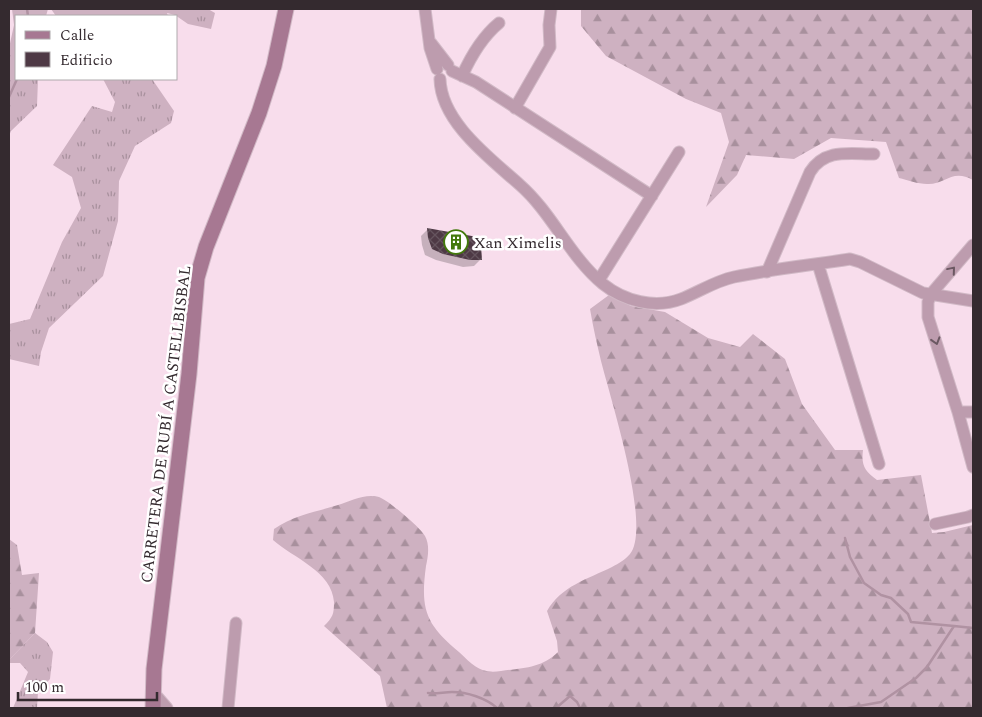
<svg xmlns="http://www.w3.org/2000/svg" width="982" height="717" font-family="Spectral,serif">
	<style>
		.grass { fill: url(#grass-tufts) }
		.forest { fill: url(#forest-firs) }
		.shadow { fill: #0003 }
		.lines { fill: none; stroke-linecap: round; stroke-linejoin: round }
		.stream { stroke: #b092a2; stroke-width: 2.5 }
		.building { fill: url(#building-cross-hatch) }
		.street-casing { stroke: #d1b9c6; stroke-width: 13 }
		.secondary-casing { stroke: #d1b9c6; stroke-width: 17 }
		.street { stroke: #bd9cae; stroke-width: 11 }
		.secondary { stroke: #a77892; stroke-width: 15 }
		.oneway { stroke: #6b5862 }
		.labels { text-anchor: middle; stroke-width: 5; stroke-linejoin: round; paint-order: stroke }
		.poi-label { font-size: 16px; fill: #342a2f; stroke: #fff; text-anchor: start }
		.street-label { font-size: 16px; fill: #342a2f; stroke: #fff }
	</style>
	<defs>
		<pattern id="grass-tufts" width="24" height="20" patternUnits="userSpaceOnUse" patternTransform="scale(1.25)"><rect width="24" height="20" fill="#ceb1c1"/><path d="M3 7l-1-3M5 7V3M7 7l1-3M15 17l-1-3M17 17v-4M19 17l1-3" fill="none" stroke="#a8909d"/></pattern>
		<pattern id="forest-firs" width="22" height="20" patternUnits="userSpaceOnUse" patternTransform="scale(1.25)"><rect width="22" height="20" fill="#ceb1c1"/><path d="M5 1l3.5 6h-7zM16 11l3.5 6h-7z" fill="#a8909d"/></pattern>
		<pattern id="building-cross-hatch" width="8" height="8" patternUnits="userSpaceOnUse" patternTransform="scale(1.25)"><rect width="8" height="8" fill="#4e3945"/><path d="M0 0l8 8M0 8l8-8" fill="none" stroke="#65545e"/></pattern>
	</defs>
	<rect width="100%" height="100%" fill="#f8ddec"/>
	<path class="grass" d="M12,9h36l-2,7h-30v63h22l-1,27 -26,25 -2,5v-88l5,-23z
		M51,9h157l7,4 -4,16 -23,-5 -13,-9 -8,-2 1,3h-112z
		M103,79h49l22,32 -3,12 -36,23 -16,35 -1,40 -15,55 -54,52 -8,24 -2,14 -30,-7v-35l21,-5 32,-77 19,-34 -9,-31 -19,-12 39,-59 20,6 3,-10z
		M35,633l12,9 6,10 -3,27 -12,13 -1,16h-24l15,-36 -8,-9h-11v-3z"/>
	<path class="forest" d="M581,9h392v171c-21,-12 -28,5 -46,4 -9,0 -20,-4 -28,-6l-13,-36 -55,-4 -37,21 -48,-4 -9,20 -31,32 23,-65 -8,-29 -35,-14 -80,-43 -25,-30z
		M609,295l22,11 34,6 43,26 32,9 13,-13 32,25 17,45 33,46h28c-2,16 2,21 14,30l44,-5 11,58 12,-1 29,-7v183h-586l-7,-32 -56,-50c9,-9 10,-12 10,-24 -2,-31 -41,-44 -61,-62l1,-11c20,-14 42,-17 64,-24 13,-4 27,-12 41,-8 9,3 42,31 46,39 5,9 3,21 1,30 -6,44 0,58 33,86 15,14 21,22 42,19 22,-3 41,-3 57,-19l-1,-11 -10,-30c14,-25 41,-32 65,-44 7,-4 13,-7 18,-13 22,-27 -20,-157 -29,-193 -4,-17 -8,-34 -11,-52z
		M9,539l8,6 5,30 17,-2 -4,60 -26,27z"/>
	<path class="shadow" d="M428,229l53,30 -7,7 -11,1 -27,-7 -11,-5 -3,-10 -1,-9z"/>
	<g class="lines">
		<path class="stream" d="M27,9l1,7
			M9,97l8,-18
			M845,538l5,19 14,26 17,12 10,3 17,16 3,8 43,4
			M428,693c8,1 16,-1 24,-1 15,0 34,6 45,16
			M556,708l14,-12 7,6 3,6
			M848,708l33,-6 35,-24 11,-11 27,-41 19,2"/>
	</g>
	<path class="building" d="M427,228l56,10 -2,7 1,15h-12l-27,-6 -11,-5 -4,-11z"/>
	<g class="lines">
		<g class="street-casing">
			<path id="street" d="M425,9l5,39 7,21
				M431,43l17,22
				M452,71l24,11 176,114
				M462,76c9,-20 20,-39 37,-53
				M440,79c1,43 50,79 80,106 32,28 50,72 83,99 21,17 52,25 78,15 18,-7 34,-18 53,-22 38,-8 78,-12 116,-18l10,3 63,31 50,8
				M515,108l35,-61 -1,-22 2,-16
				M973,245l-42,49 -3,8v15l30,95 15,55
				M818,264l61,200
				M767,272l43,-100c15,-24 40,-18 64,-18
				M599,280l80,-128
				M958,412h15
				M935,524l33,-7 5,-2
				M154,693l13,15
				M228,708l8,-85"/>
		</g>
		<g class="secondary-casing">
			<path id="secondary" d="M153,708l1,-39 35,-295 8,-96 9,-31 53,-134 15,-47 12,-57"/>
		</g>
		<use href="#street" class="street"/>
		<use href="#secondary" class="secondary"/>
	</g>
	<defs><path id="oneway-chevron" d="M-2-3.5L2.5 0L-2 3.5" fill="none" stroke-width="1.6" stroke-linecap="round" stroke-linejoin="round" transform="scale(1.25)"/></defs>
	<g class="oneway">
		<use href="#oneway-chevron" transform="translate(952 270) rotate(-50)"/>
		<use href="#oneway-chevron" transform="translate(936 341) rotate(73)"/>
	</g>
	<defs>
		<g id="building-ring" transform="scale(1.25)"><circle r="9.5" fill="#fff" stroke="#42790b" stroke-width="1.5"/><path d="M-4-6H4V6H1V3H-1V6H-4ZM-2.5-4.3h1.7v1.8h-1.7ZM.8-4.3h1.7v1.8H.8ZM-2.5-1h1.7V.8h-1.7ZM.8-1h1.7V.8H.8Z" fill="#42790b"/></g>
	</defs>
	<g fill-rule="evenodd">
		<use href="#building-ring" x="456" y="242"/>
	</g>
	<g class="labels">
		<g class="poi-label">
			<text x="474" y="248">Xan Ximelis</text>
		</g>
		<g class="street-label">
			<text transform="translate(165 424) rotate(-83)" y="6">CARRETERA DE RUBÍ A CASTELLBISBAL</text>
		</g>
	</g>
	<rect width="982" height="717" fill="none" stroke="#342a2f" stroke-width="20"/>
	<rect x="15" y="15" width="162" height="65" fill="#ffffff" stroke="#aeaaac"/>
	<rect x="25" y="31" width="25" height="8" fill="#a77892" stroke="#aeaaac"/>
	<text x="60" y="40" font-size="15" fill="#342a2f">Calle</text>
	<rect x="25" y="52" width="25" height="15" fill="#4e3945" stroke="#aeaaac"/>
	<text x="60" y="65" font-size="15" fill="#342a2f">Edificio</text>
	<path d="M18 692v8h139v-8" fill="none" stroke="#342a2f" stroke-width="2.5"/>
	<text x="25" y="692" font-size="15" fill="#342a2f" stroke="#ffffff" stroke-width="4" paint-order="stroke">100 m</text>
</svg>
